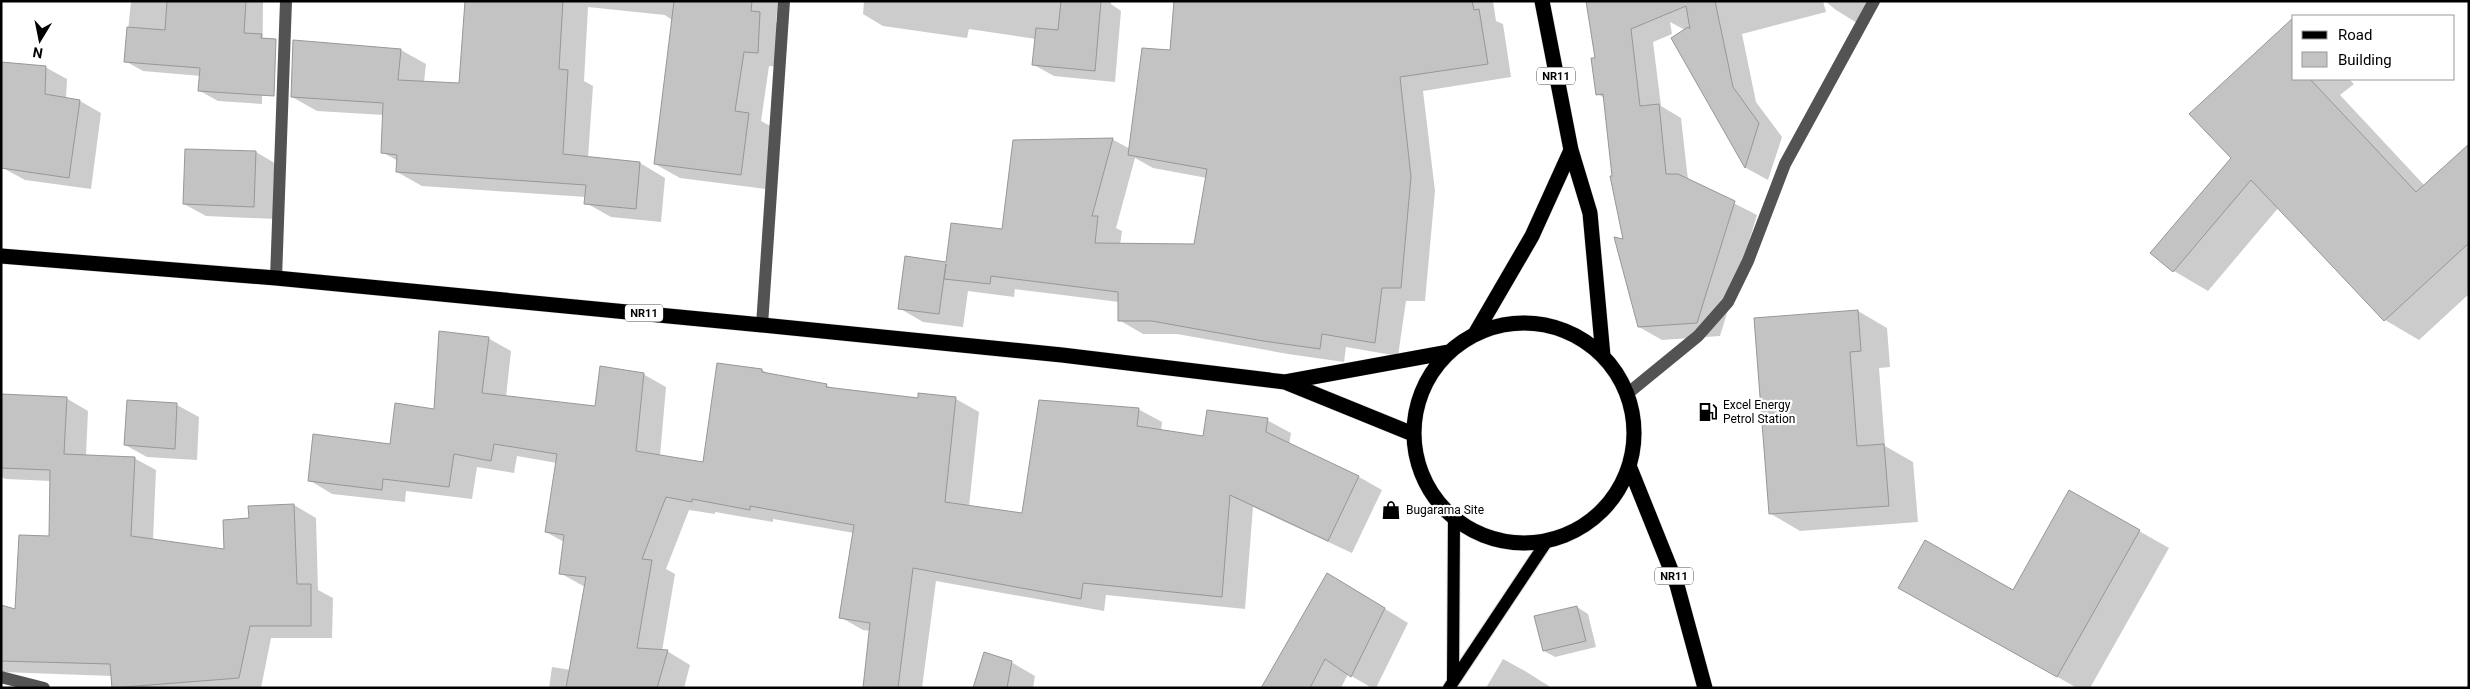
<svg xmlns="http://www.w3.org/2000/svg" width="2470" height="689" font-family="Roboto,sans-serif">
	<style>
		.shadow { fill: #0003; fill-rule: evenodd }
		.building { fill: #c3c3c3; stroke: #979797 }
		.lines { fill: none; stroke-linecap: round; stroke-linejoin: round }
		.major-casing { stroke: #dbdbdb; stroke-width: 14 }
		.highway-casing { stroke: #dbdbdb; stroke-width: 16 }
		.minor { stroke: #535353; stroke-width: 12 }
		.major { stroke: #000; stroke-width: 12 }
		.highway { stroke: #000; stroke-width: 15 }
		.labels { text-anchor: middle; stroke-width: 4.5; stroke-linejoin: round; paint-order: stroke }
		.shield { fill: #fff; stroke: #4c4c4c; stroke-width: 1 }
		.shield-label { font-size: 11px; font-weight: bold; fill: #000 }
		.poi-label { font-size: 12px; fill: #000; stroke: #fff; text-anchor: start }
	</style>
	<rect width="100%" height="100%" fill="#fff"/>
	<path class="shadow" d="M131,1h132l-1,103 -44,-3 -18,-10 1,-15 -58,-5 -18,-10z
		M467,1h311l-2,21 9,5 -3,40 -13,-1 -8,55 13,7 -8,61 -86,-11 -25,-14 17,-144 -7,-5 -77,-8 -4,74 9,5 -5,72 52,5 25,15 -4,44 -50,-5 -25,-14v-6l-164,-11 -25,-14 1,-11 -16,-9 2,-37 -67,-4 -25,-14 109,-47 25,14 -2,18 37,3z
		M864,1h247v3l10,7 -6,71 -61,-6 -20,-11 2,-26 -67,-10 -2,9 -84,-12 -20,-12z
		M1175,1h318l3,20 7,3 8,53 -88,14 12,100 -10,110h-19l-8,55 -52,-9 -2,15 -56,-8 -111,-20h-34l-24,-14v-18l-104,-13 -1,8 -46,-6 -5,36 -40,-5 -24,-14 7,-50 41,6 56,-34 109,-91 18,10 41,-97zM1135,158l18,10 54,10 -12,68 -75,-1 2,-14 -6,-3z
		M1587,1h236l3,11 -84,22 14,68 26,35 -14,43 -22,-12 -73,-130 12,-8 -15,-8 2,12 -19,8 8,64 20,12 7,62 69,35 -37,121 -58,4 -23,-13 -26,-149 -8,-80 -8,-4 -1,-35z
		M1825,1h52l-20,22 -21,-13z
		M45,67l22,12 -1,20 14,2 21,12 -10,76 -66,-9 -22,-12z
		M2294,79h55l5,5 -14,11 85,91 44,-41v149l-50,46 -34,-20 -106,-113 -71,84 -34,-20 59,-113z
		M256,152l22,13 -2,54 -70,-3 -22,-12z
		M1858,311l29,17 3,39 -11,1 6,78 28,16 5,60 -118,9 -29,-17z
		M488,338l23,13 -5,46 90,10 47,-33 23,13 -6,69 44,8 58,-94 8,5 56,10 8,4 85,11 37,-1 23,13 -10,95 54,8 115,-106 24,13 -1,9 44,7 62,-18 24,13 -2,12 70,32 23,13 -30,63 -99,-46 -8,102 -139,-14 -2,16 -168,-30 -14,107h-58l6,-57 -7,-1 -23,-13 14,-84 -81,-14v3l-58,-10v2l-26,-4 -23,59 9,5 -13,77h5l23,14 -6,23h-135l3,-21 19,3 14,-83 -25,-14 4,-31 -18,-10 11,-69 -40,-7 -3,17 -37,-6 -5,32 -66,-8 -1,11 -73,-8 -23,-14 82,-35 44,-34z
		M1,395l65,3 22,13 -2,45 48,2 22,12 -3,70 72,10 26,-30 -1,-13 44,-2 22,13 2,72 15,8 -1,40h-61l-10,50h-147l-2,-12 -111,-4v-66l16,4 33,-72 1,-57 -45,-2 -5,-2z
		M177,405l22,12 -2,43 -50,-3 -22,-12z
		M2139,531l30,17 -79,140h-13l-148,-84 84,-13z
		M1351,588l57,35 -32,65h-4l-24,-14 -7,14h-79z
		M1577,607l11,7 8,33 -41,10 -11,-6z
		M1503,659l22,12 27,17h-66z
		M1011,662l24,14 -2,12h-59z"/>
	<path class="building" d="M167,1h79l-2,32 18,1 -1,4 15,1 -2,57 -76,-5 2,-23 -76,-6 3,-35 38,3z
		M465,1h98l-4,68 9,1 -5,84 77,8 -4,47 -52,-5 2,-19 -190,-13 1,-17 -16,-2 2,-50 -92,-6 2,-57 108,9 -3,31 61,3z
		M674,1h78l-1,10 9,1 -2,41 -14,-1 -9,59 14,2 -8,62 -87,-11z
		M1061,1h40l-6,70 -63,-6 4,-37 22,2z
		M1174,1h298l2,9 5,-1 9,55 -88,13 11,100 -10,111h-19l-7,55 -53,-9 -2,15 -57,-8 -111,-20h-34v-29l-127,-16 -1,8 -46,-5 2,-15 -7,50 -41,-5 7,-53 41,6 5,-39 51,6 11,-89 100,-2 -21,78h6l-3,27 99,1 13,-75 -79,-14 14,-107 28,2z
		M1586,1h129l18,86 26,36 -14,45 -74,-130 17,-11 2,2 -4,-23 -55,23 9,77 19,-2 7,70h12l57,27 -38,122 -59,4 -24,-90 9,2 -13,-63h2l-9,-82 -7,1 -5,-37h4z
		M2294,17v62h16l106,113 53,-48v99l-85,78 -133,-141 -78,92 -23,-19 81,-95 -42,-44z
		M1,62l45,4 -1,28 35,6 -11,78 -68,-10z
		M185,149l71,2 -2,56 -71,-3z
		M1858,310l3,41 -11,1 7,94 27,-2 5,62 -120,8 -15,-196z
		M439,331l50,6 -7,56 113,13 5,-40 44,7 -8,78 67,11 14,-99 45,6v3l65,12 -1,3 92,11v-5l38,4 -11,105 77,11 17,-113 100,8 -2,18 66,10 4,-26 61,8 -2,14 93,44 -31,65 -98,-46 -8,102 -139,-14 -2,16 -168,-31 -15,120h-35l7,-65 -31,-5 15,-93 -104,-19v4l-58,-11v3l-26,-5 -24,62 10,1 -15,88 31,2 -11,38h-91l20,-111 -27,-3 5,-39 -19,-3 12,-78 -63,-10 -3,17 -37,-7 -5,33 -66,-8 -1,11 -74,-9 5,-47 77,10 5,-41 39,6z
		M1,394l66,3 -3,57 71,3 -4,79 93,13 -1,-29 26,-2 -1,-12 46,-2 3,80h14v42h-61l-11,52 -127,10 -2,-24 -109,-3v-56l14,4 4,-74 30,1 1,-66 -49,-2z
		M127,400l50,3 -2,46 -51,-4z
		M2069,490l71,40 -83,147 -159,-89 27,-48 88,50z
		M1327,573l58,35 -34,69 -26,-18 -15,29h-49z
		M1577,606l9,35 -43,10 -9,-35z
		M984,652l28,9 -5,27h-34z"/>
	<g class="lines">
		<g class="major-casing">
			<path id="major" d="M1453,680l1,-163
				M1449,688l98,-147"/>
		</g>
		<g class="highway-casing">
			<path id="highway" d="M1542,1l29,149 19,63 13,143
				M1,256l275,22 486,47 300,30 223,27 128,52
				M1414 433a110 110 0 1 1 220 0a110 110 0 1 1-220 0Z
				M1475,334l57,-98 39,-86
				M1285,382l164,-30
				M1630,468l47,117 28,103"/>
		</g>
		<path class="minor" d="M276,278l10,-277
			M762,325l22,-324
			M1627,394l71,-58 30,-34 20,-41 37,-97 89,-163
			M1,677l43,11"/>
		<use href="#major" class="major"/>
		<use href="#highway" class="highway"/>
	</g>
	<defs>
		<g id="fuel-bare" transform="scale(1.5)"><path d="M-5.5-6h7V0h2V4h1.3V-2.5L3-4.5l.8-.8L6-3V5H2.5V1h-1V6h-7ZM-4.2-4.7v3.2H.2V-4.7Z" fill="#000" stroke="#fff" stroke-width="2.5" paint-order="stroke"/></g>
		<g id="shop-bare" transform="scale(1.5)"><path d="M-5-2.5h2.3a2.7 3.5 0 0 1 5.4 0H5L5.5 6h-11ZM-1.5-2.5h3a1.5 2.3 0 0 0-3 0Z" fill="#000" stroke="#fff" stroke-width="2.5" paint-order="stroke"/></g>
	</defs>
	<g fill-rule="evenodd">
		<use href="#fuel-bare" x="1708" y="412"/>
		<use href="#shop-bare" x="1391" y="510"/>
	</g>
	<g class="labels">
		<g class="shield">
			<rect x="1537" y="67.5" width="38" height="17" rx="4"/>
			<rect x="625" y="304.5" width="38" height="17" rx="4"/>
			<rect x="1655" y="567.5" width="38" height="17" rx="4"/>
		</g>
		<g class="shield-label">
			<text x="1556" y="80">NR11</text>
			<text x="644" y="317">NR11</text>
			<text x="1674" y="580">NR11</text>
		</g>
		<g class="poi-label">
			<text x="1723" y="409">Excel Energy<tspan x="1723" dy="14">Petrol Station</tspan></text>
			<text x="1406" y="514">Bugarama Site</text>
		</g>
	</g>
	<rect width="2470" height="689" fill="none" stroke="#000000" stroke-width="5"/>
	<rect x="2292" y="15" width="162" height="65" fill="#ffffff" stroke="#999999"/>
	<rect x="2302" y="31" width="25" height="8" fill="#000000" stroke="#999999"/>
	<text x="2338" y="40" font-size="15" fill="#000000">Road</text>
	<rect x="2302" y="52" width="25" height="15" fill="#c3c3c3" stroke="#999999"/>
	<text x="2338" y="65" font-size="15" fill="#000000">Building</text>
	<g transform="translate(40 40) rotate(190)" stroke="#ffffff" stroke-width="4" paint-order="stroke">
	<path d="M0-4L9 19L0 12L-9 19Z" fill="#000000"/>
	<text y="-8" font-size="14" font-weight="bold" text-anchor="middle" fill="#000000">N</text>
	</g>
</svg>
